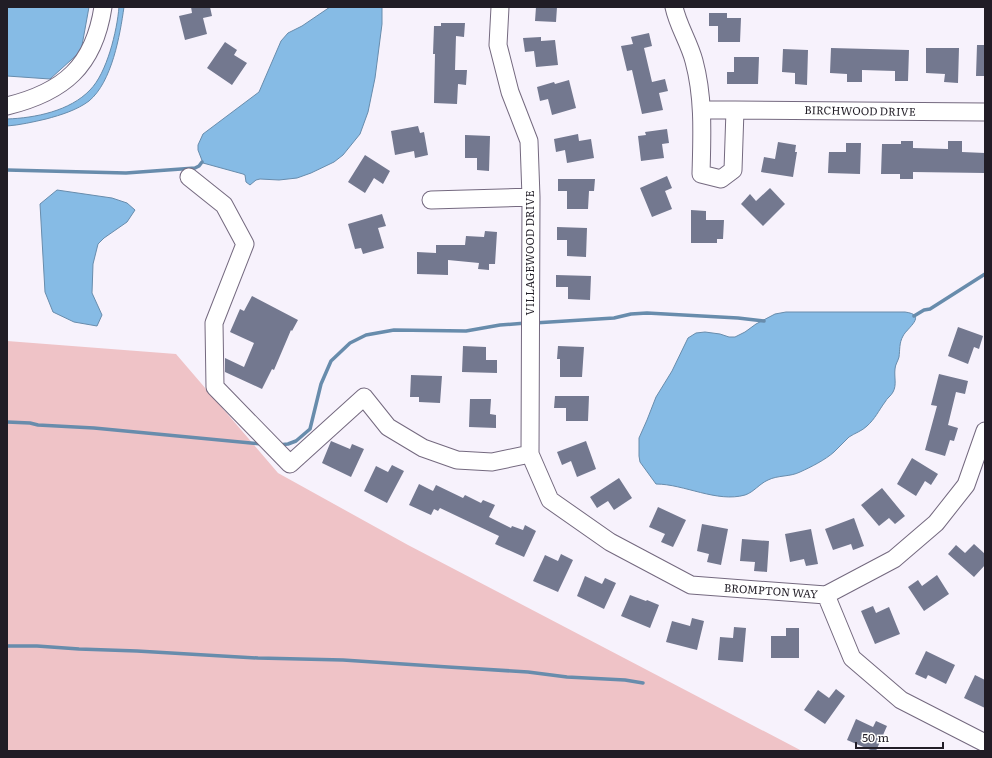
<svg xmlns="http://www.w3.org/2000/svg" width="992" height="758" font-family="Literata,serif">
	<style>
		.green { fill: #efc3c7 }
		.water { fill: #86bbe5; stroke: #688cac }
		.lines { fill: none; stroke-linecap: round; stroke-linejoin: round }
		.stream { stroke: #688cac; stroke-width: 3.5 }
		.building { fill: #73788f }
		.minor-casing { stroke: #74697f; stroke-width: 19 }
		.minor { stroke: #fff; stroke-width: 17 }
		.labels { text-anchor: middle; stroke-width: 3.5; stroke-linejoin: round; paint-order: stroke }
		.street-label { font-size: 11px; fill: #211d26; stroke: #fff }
	</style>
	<rect width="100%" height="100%" fill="#f7f2fc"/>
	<path class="green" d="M7,341l169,13 102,119 130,72 394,206h-795z"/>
	<path class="water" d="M7,7h82l-8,44 -31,28 -43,-3z
		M119,7h5c-4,28 -12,75 -35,94 -12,9 -28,14 -43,18 -13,3 -26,6 -39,7v-7c28,-1 63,-8 83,-29 17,-17 27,-59 29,-83z
		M330,7h52v17l-7,54 -7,34 -8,22 -17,21 -9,7 -23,11 -14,5 -18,2 -19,-1 -4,1 -6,5 -4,-3 -1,-7 -2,-1 -40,-11 -5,-13v-5l5,-11 56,-42 22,-51 7,-8 14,-7z
		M57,190l55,8 15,5 8,7 -8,12 -23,16 -6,6 -5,20 -1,29 10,22 -5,11 -23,-4 -21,-10 -8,-20 -5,-88z
		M786,312h119c23,3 2,16 -2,24 -4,7 -3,14 -4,21 -1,4 -4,8 -4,12 -1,8 2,16 -2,23 -2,4 -6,6 -8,10 -6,8 -10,17 -18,24 -5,5 -12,7 -18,11 -5,5 -10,10 -15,15 -9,8 -23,15 -34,20 -10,5 -22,3 -32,8 -9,4 -14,12 -23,15 -28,8 -61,-11 -89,-11l-16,-22 -1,-6v-18l8,-18 9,-23 16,-26 16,-33 8,-5 9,-1 15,2 9,3h6l10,-5 11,-8 19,-10z"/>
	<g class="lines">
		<path class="stream" d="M7,170l119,3 69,-5 4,-2 3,-4
			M914,316l10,-6 6,-1 55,-35
			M534,323l80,-5 17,-4 16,-1 91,5 26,3
			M7,422l23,1 8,2 56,3 168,16
			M278,445l10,-1 8,-3 14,-12 11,-45 10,-23 19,-18 16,-8 28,-5 72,1 34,-6 26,-2
			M7,646h30l42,3 58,2 121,7 85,2 105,7 80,5 39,5 58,3 18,3"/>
	</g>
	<path class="building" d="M191,7h19l2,9 -9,2 4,16 -22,6 -6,-24 13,-3z
		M536,7h21l-1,15 -21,-1z
		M709,13h18v5h14l-1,24h-22v-16h-9z
		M441,23h24l-1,14 -8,-1 -1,34h12l-1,15 -8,-1 -1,20 -23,-1 1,-49h-2l1,-28h7z
		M649,33l3,13 -8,2 8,34 13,-3 3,12 -9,2 4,17 -21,4 -10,-44 -5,1 -6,-25 12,-2 -2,-7z
		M541,37v4l14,-1 3,25 -22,2 -2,-16 -9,1 -2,-14z
		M225,42l12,8 -3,5 13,8 -15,22 -25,-17z
		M977,45h8v31h-9z
		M831,48l78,2 -1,31h-13v-10l-33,-1v12h-15v-8l-17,-1z
		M926,48h33l-1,35 -14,-1 1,-8 -19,-1z
		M783,49l25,1 -1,35 -12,-1v-11l-13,-1z
		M734,57h25l-1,27h-31v-12h7z
		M569,80l7,28 -24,7 -4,-16 -8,2 -3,-14 17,-5 1,2z
		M418,126l2,7 4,-1 4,23 -13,3 -1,-7 -19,4 -4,-24z
		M667,129l2,14 -7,1 2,14 -23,3 -3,-25 8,-1 -1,-3z
		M578,134l1,7 12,-2 3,19 -27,5 -2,-13 -9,2 -2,-13z
		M465,135l25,1 -1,35 -12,-1v-12h-12z
		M901,141h12v7l35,1v-8h14v11l23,1v20l-72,-1v7h-13v-5h-19l1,-30h19z
		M778,142l18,3 -1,7h2l-4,25 -32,-5 3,-15 11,2z
		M846,143h15l-1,31 -32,-1 1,-21h17z
		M365,155l25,16 -7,13 -9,-6 -9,15 -17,-11z
		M667,176l5,12 -7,3 7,18 -20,8 -12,-29z
		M558,179h37l-1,12h-5l-1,18h-21v-18h-9z
		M770,188l15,16 -22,22 -22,-22 9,-10 6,7z
		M691,210l15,1v9h18l-1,19h-6v4h-26z
		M382,214l4,12 -8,2 6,20 -21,6 -2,-6 -6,1 -7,-25z
		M557,227l30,1 -1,29 -19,-1v-16h-10z
		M485,231l12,1 -2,32h-6v6l-11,-1 1,-6 -31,-3v15l-31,-1v-22l19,1v-8h29l1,-9 18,1z
		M556,275l35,1 -1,24 -22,-1v-12h-12z
		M252,296l46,24 -6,11 -1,-1 -17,40 -2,-1 -10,20 -37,-17v-14l19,9 10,-24 -24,-11 10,-23 4,2z
		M958,327l25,9 -4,13 -5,-2 -6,17 -20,-8z
		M463,346l23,1v13h11v13l-35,-1z
		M558,346l26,1 -2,30h-22v-18h-3z
		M939,374l29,7 -3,13 -9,-2 -8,33 10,3 -4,13 -4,-1 -5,16 -20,-6 12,-44 -6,-1z
		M411,375l31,1 -2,27 -21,-1v-5h-9z
		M555,396h34l-1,25h-22v-13h-12z
		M470,399h21l-1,15 6,1v13l-27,-1z
		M331,441l19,8 2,-5 12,5 -13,28 -29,-14z
		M586,441l10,28 -19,8 -6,-16 -9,4 -5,-13z
		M912,458l26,16 -7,11 -6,-4 -9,15 -19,-12z
		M392,465l12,6 -17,32 -23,-12 12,-25 12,6z
		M619,478l13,20 -18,12 -6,-9 -11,7 -7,-11z
		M419,484l14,7 3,-6 27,13 2,-3 16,8 2,-3 12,5 -6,12 22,11 1,-2 11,4 2,-5 11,6 -12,26 -29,-13 4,-8 -59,-28 -2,3 -4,-2 -3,6 -22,-10z
		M882,488l23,28 -10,8 -6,-6 -10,8 -18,-21z
		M658,507l28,13 -13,27 -12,-5 4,-8 -16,-7z
		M854,518l10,28 -11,4 -2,-6 -18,6 -8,-21z
		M702,524l26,5 -7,36 -14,-3 2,-8 -12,-3z
		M811,529l7,35 -12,2 -2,-7 -14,3 -5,-28z
		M742,539l27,2 -2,31 -13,-1 1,-9 -15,-1z
		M974,544l11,10v11l-11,12 -26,-23 8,-9 9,8z
		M561,554l12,6 -15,32 -25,-11 12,-26 13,6z
		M937,575l12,19 -25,17 -16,-24 10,-7 4,6z
		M585,576l17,8 3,-6 11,5 -12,26 -27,-13z
		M630,595l16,6 1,-1 12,5 -9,23 -29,-12z
		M873,606l3,7 13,-6 11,27 -25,10 -14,-33z
		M692,618l12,3 -7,29 -31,-8 6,-21 18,5z
		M734,627l12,1 -3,34 -25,-2 2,-23 13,1z
		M786,628h13v30h-28v-22h15z
		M926,651l29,14 -9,19 -18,-9 -2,4 -11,-5z
		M975,675l10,5v28l-21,-10z
		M836,689l9,7 -20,28 -21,-14 14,-20 11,8z
		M856,719l17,8 3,-6 11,5 -11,25h-3l-26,-11z"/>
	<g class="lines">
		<g class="minor-casing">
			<path id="minor" d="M500,7l-2,38 12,47 19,49 2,56 -1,257 20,46 60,42 81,43 135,10 68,-36 42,-36 30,-38 19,-54
				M674,7c4,19 15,35 20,54 10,37 8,75 7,113l20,5 12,-9 2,-60 250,2
				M7,106c57,-14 87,-40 96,-99
				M702,110h33
				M189,177l35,28 21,39 -31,79 1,64 75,77 74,-67 24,30 35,21 34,12 35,2 38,-8
				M431,200l100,-3
				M826,595l26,63 49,42 84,43"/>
		</g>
		<use href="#minor" class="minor"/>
	</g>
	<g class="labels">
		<g class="street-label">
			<text transform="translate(860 111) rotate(1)" y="4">BIRCHWOOD DRIVE</text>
			<text transform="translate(530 253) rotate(-90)" y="4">VILLAGEWOOD DRIVE</text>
			<text transform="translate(771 591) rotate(4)" y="4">BROMPTON WAY</text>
		</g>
	</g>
	<rect width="992" height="758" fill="none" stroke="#211d26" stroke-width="16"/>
	<path d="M856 742v6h87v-6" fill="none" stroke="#211d26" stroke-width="2"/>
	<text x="862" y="742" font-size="12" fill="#211d26" stroke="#ffffff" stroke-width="3" paint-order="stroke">50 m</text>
</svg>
